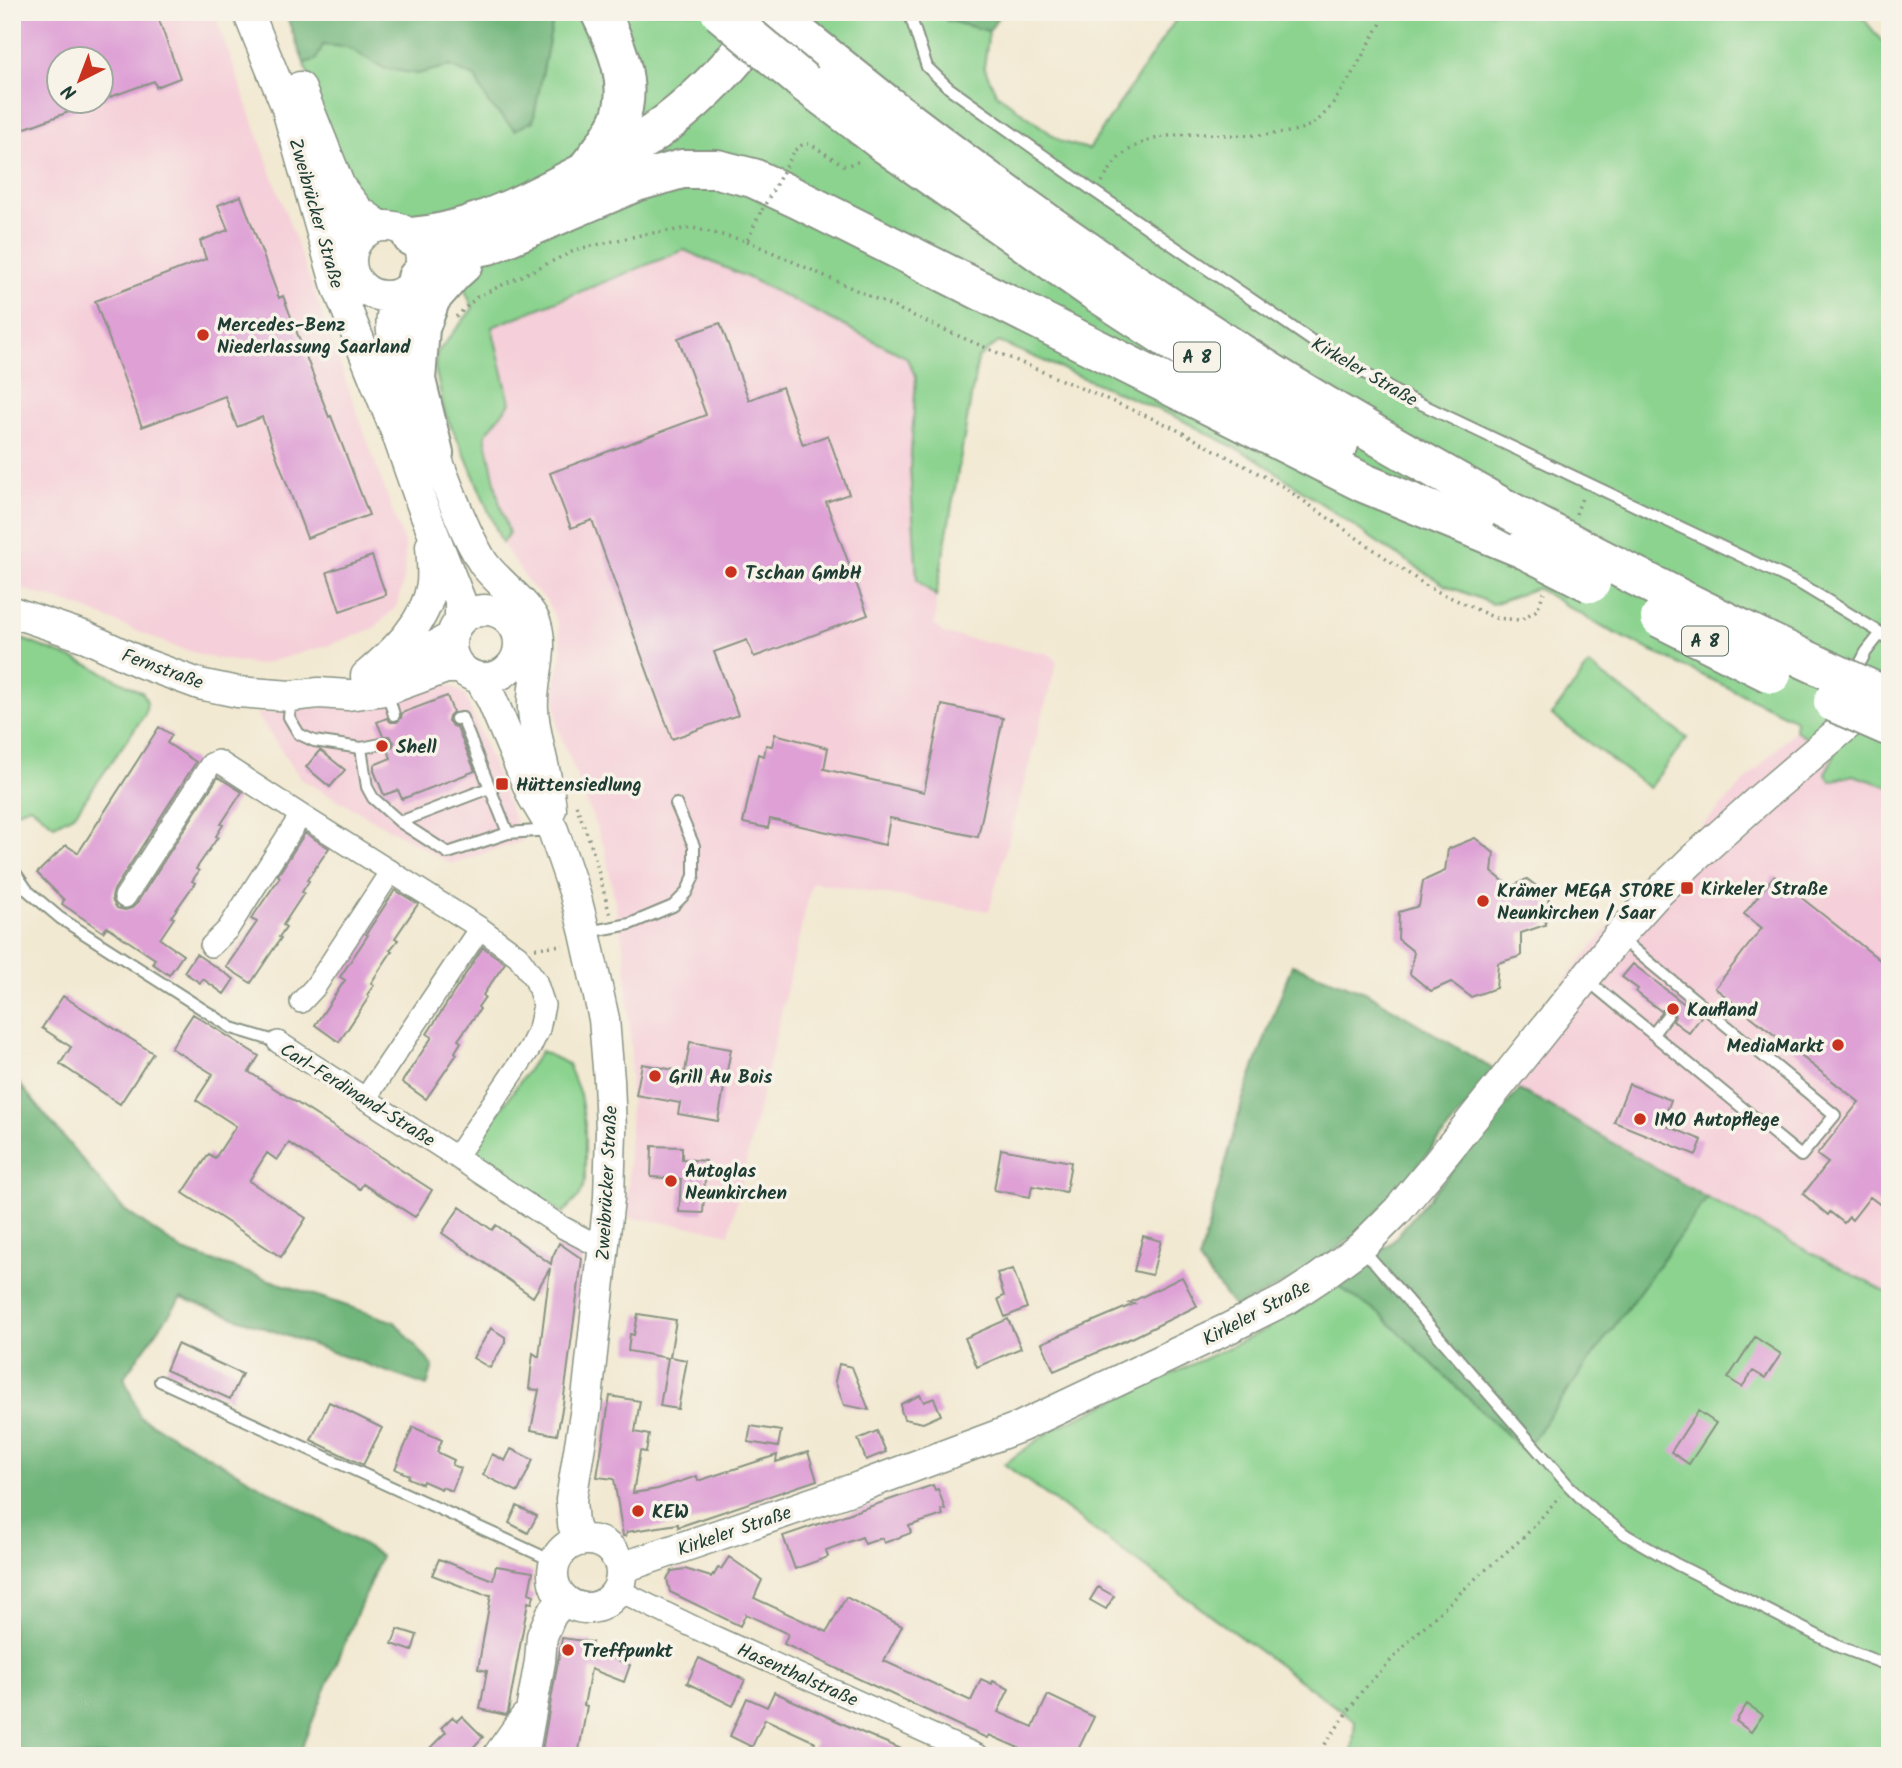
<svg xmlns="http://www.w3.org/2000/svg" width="1902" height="1768" font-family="Kalam,sans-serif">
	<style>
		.built { fill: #f5cfd9; fill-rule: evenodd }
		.green { fill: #8bd38f; stroke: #558862; stroke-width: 2 }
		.forest { fill: #70b57a; stroke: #487957; stroke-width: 2 }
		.building { fill: #dea0d5 }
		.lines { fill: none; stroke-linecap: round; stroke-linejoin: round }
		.service-casing { stroke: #889383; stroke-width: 14 }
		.minor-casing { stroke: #889383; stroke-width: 24 }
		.secondary-casing { stroke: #889383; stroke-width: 33 }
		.motorway-casing { stroke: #889383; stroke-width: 42 }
		.path { stroke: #889383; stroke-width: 3.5; stroke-dasharray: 2 5; stroke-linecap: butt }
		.service { stroke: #fff; stroke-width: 10 }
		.minor { stroke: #fff; stroke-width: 21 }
		.secondary { stroke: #fff; stroke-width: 30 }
		.motorway { stroke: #fff; stroke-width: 38 }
		.motorway-bridge-casing { stroke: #889383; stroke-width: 42; stroke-linecap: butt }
		.path-bridge { stroke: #889383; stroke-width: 3.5; stroke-dasharray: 2 5; stroke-linecap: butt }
		.motorway-bridge { stroke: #fff; stroke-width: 38 }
		.poi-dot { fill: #c8321e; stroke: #f7f3e8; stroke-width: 2.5 }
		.labels { text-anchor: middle; stroke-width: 7; stroke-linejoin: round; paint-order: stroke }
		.shield { fill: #f7f3e8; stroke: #60746a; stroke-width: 2 }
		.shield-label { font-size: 18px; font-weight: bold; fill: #1f3d34 }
		.street-label { font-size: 19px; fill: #1f3d34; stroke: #f7f3e8 }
		.poi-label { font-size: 19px; font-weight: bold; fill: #1f3d34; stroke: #f7f3e8; text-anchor: start }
	</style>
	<rect width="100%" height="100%" fill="#f7f3e8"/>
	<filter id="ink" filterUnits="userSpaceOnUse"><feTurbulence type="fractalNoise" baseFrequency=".0143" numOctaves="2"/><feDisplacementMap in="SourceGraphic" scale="14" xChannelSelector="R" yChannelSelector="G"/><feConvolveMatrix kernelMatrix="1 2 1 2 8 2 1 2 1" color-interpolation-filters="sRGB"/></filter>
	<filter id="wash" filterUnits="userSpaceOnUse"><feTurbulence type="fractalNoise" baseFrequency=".00686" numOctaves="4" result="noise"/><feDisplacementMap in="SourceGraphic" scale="28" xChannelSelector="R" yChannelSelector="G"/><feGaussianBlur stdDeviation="1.57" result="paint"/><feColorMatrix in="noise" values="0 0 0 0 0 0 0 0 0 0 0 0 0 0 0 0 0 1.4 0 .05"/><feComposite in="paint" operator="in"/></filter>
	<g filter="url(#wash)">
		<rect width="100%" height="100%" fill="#f2e9d2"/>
		<path class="built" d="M12,12h202l191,534 -1,34 -8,27 -22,21 -44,17 -72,20 -49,-8 -36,-11 -98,-41 -63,-19zM60,60h42v42h-42z
			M684,250l65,28 157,79 10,20 -6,91 7,112 19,16 -1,29 9,9 106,20 7,8 -68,249 -177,-29 -83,352 -17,-4 -85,-13 3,-86 1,-81 -6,-94 -20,-107 -48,-123 -2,-44 7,-28 -4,-30 -12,-24 -18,-18 -26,-39 7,-10 -10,-32 -14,-66 25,-32 -19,-76z
			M445,684l10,4 9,6 3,6 56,141 -72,23 -150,-85 -45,-65 133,-14 44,-15z
			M1795,730l40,25 18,20 37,12v507l-183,-96 -168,-98 -20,-10 -23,-19 70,-92 68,-83z"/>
		<path class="green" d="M551,12h387l8,8 43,11 -5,36 12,26 66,49 27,7 92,-137h677l32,39v736l-37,-12 -22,6 -6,-8 10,-18 -40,-25 1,-10 -192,-92 -67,-40 -44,16 -48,-19 -68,-43 -120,-83 -79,-41 -179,-76 -21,16 -42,238 -19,-16 -7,-112 6,-91 -10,-20 -157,-79 -65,-28 -192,77 18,76 -25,32 14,66 10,32 -7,10 -37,-88 -20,-41 -10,-47 2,-14 36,-45 -36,-79 -16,-2 -53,-20 -22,-31 -42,-113 12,-4 6,-14 25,2 37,21 33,6 33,-8 25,11 14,27 44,17 20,-101z
			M12,635l79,31 52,27 4,9 -2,12 -70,100 -21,11 -24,-19 -18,7z
			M1589,665l98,73 -38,50 -97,-73z
			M541,1051l27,13 12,30 5,31v56l-5,14 -17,18 -71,-48 -18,-17z
			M1707,1198l183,96v462h-538l3,-35 -351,-257 51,-36 200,-93 54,-30 29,-19 43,29 143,136z"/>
		<path class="forest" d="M285,12h266l2,8 -20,101 -18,9 -26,-26 -14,-27 -25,-11 -33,8 -33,-6 -37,-21 -24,-2 -7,15 -12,3z
			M938,12h64l-13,19 -43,-11z
			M1292,965l73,27 131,79 -104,126 -38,39 -52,39 -67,33 -36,-47 45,-166z
			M12,1075l111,134 60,42 212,71 38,44 -6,20 -246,-88 -57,79 16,40 193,110 48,29 -83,200h-286z
			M1519,1090l20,10 168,98 -183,253 -143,-136 -43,-29 53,-43z"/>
		<g id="blocks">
			<path class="building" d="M12,12h144l24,66 -24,9 -2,-6 -52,19v-40h-42v42h32l1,1 -81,30z
				M241,196l38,102 4,-2 46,121 2,-1 38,99 -62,23 -45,-121 -25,10 -12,-31 -83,31 -47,-126 111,-42 -6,-18 28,-11 -10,-25z
				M720,323l29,77 33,-13 21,58 25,-10 21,59 -23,8 42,113 -114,42 -7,-17 -33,12 24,63 -66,24 -80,-219 -21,8 -21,-55 156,-58 -28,-77z
				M372,556l14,39 -46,16 -13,-39z
				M447,696l6,16 -4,4 -1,5 5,5 4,1 18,44 -73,28 -4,-9 -14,5 -10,-24v-6l17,-7 -3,-8 5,-4 1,-4 -5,-6h-6l-6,-14 10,-4 4,4h6l4,-4 1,-5z
				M942,705l61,13 -25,119 -88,-19 -5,27 -115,-26 -2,9 -25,-5 15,-69 6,2 2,-11 6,1 3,-12 53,14 -4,21 100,23z
				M159,727l13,8 -5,8 29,19 -82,128 -2,7 1,5 4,6 8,2 7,-2 4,-4 82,-127 24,15 -21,32 2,1 -7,11 2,1 -22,32 3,2 -7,10 3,2 -24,34 3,1 -14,21 23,16 -14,20 -17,-12 3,-4 -48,-32 -4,5 -41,-28 2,-4 -27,-27 29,-28 12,8z
				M320,750l25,20 -15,17 -24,-20z
				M305,833l24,15 -22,32 2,1 -7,11 2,1 -21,32 3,2 -7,10 2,1 -30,45 -25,-16 31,-45 -6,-3 29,-42 -2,-2z
				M1475,838l19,15 -2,19 19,15 16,-8 22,17 -4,29 -24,8v23l-23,7 -2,25 -25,9 -20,-15 -20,9 -21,-17 4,-22 -16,-13 1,-27 20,-6 4,-25 22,-10 3,-22z
				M1774,876l116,92v244l-20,-15 -18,23 -3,-3 -5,6 -14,-11 -2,3 -25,-21 25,-31 -11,-8 42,-53 -144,-114 47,-60 -18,-14z
				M395,890l23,14 -23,34 3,2 -8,10 2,1 -21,32 3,2 -7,10 2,2 -30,45 -24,-17 30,-45 -5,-3 28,-42 -2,-1z
				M483,947l22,16 -22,32 2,2 -7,10 2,2 -22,31 3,2 -6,10 2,2 -31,45 -24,-17 30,-45 -5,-3z
				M196,954l38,25 -10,15 -21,-15 -3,4 -16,-11z
				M1633,964l68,53 -12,16 -16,-12 2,-5 -3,-6 -5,-2 -6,3 -25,-19 2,-3 -16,-12z
				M63,996l90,57 -33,51 -60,-40 11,-17 -29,-19z
				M193,1014l66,42 -10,16 183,118 -17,27 -52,-33 -3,5 -71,-46 -12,17 -10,-7 -18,28 57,37 -25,39 -98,-64 26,-39 6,4 21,-32 -40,-26 17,-26 -42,-26z
				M690,1042l41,7 -13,72 -40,-7 2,-11 -44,-8 6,-31 43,8z
				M1629,1084l42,16 -9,24 40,16 -6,15 -82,-33z
				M652,1146l30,1v12l24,2 -3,52 -24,-1 2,-33 -30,-2z
				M1001,1149l70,13 -5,30 -34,-6 -2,11 -36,-7z
				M460,1207l32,23 4,-5 55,39 1,-6 7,-15 23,16 -19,145 -6,31 -26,-5 8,-40 -10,-1 4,-36 6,4 11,-89 -17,29 -91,-64z
				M1143,1236l18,5 -9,34 -18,-4z
				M1013,1269l14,39 -22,9 -7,-18 6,-3 -7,-23z
				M1182,1277l15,29 -61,30 -82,35 -12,-28 92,-39 -5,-1z
				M638,1314l38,6 -6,37 17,3 -9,49 -18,-3 8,-48 -40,-7 2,-17 4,1z
				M1008,1319l13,29 -44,19 -12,-29z
				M491,1328l14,9v6l-15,25 -17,-10z
				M1755,1337l26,17 -16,24 -12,-7 -11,16 -14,-9z
				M177,1344l65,30 -12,25 -64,-29z
				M839,1364l13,3 17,43 -25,-5 -9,-24z
				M920,1395l4,7 10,-4 7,17 -18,8 -19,-4 -3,-9v-6z
				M610,1396l30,5 -5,31 14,3 -3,17 -6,-1 -7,42 25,-4 39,-13 1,5 79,-26 -1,7 32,-10 9,28 -139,47v-3l-51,8 -1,4h-3l-9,-57 -17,-2z
				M329,1402l53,26 -19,37 -52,-25z
				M1698,1411l18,12 -27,41 -18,-12z
				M751,1426l30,5 -3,16 -30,-5z
				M413,1427l29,13 -5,12 17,8 -2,5 9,3 -9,23 -10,-4 -1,2 -18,-8 -1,3 -14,-6 1,-3 -14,-6z
				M877,1431l9,21 -20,8 -8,-21z
				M511,1449l22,11 -15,32 -35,-17 9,-21 13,7z
				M933,1485l2,5 3,-1 7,20 -4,1 2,5 -34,11 2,7 -27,10 -2,-5 -17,6 -3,-7 -36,13 2,7 -33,12 -12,-33z
				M517,1506l20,10 -9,17 -19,-10z
				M729,1557l33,23 -8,18 73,34 19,-35 56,29 -18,35 87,40 10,-22 11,5 1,-3 16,8 -11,23 35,15 15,-32 46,22 -19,39h-48l-10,-5 2,-3 -30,-13 -2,3 -23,-10 -180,-84 4,-10 -42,-20 -6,12 -70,-34 -3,-13 5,-8 13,-2 26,8 2,-3 1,1 4,-7 3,1z
				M439,1559l54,21 3,-14 37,6 -4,21 5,2 -2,8 -4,-1 -20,110 -2,3 -26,-6 7,-38 -9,-2 13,-74 -9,-1 -50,-19z
				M1098,1587l16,9 -8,13 -16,-9z
				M398,1629l19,6 -5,16 -20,-7z
				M562,1638l30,4 -2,7 40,16 -6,17 -33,-13 -7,36 3,1 -9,50h-37z
				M699,1658l46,22 -12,26 -46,-23z
				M774,1692l87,40 57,24h-109l6,-14 -50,-23 -13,28 -22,-11 17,-38 20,9z
				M1747,1704l16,11 -12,17 -15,-11z
				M462,1716l21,21 -18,19h-43l24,-24 -5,-4 11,-11 5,4z"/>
		</g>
	</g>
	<g filter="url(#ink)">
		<use href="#blocks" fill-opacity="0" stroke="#889383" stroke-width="2"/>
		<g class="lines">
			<g class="service-casing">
				<path id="service" d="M909,12l18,55 22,21 146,104 229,157 72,43 406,193 79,48 9,7
					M1854,675l12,-23 15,-19
					M387,691l7,24
					M291,699l-2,18 10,17 15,7 47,7 25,-5
					M456,719l6,-1 46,115 42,-3
					M361,748l6,39 6,11 27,24 89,-34
					M400,822l48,31 60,-20
					M12,868l16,23 32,27 172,110 46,14
					M588,932l42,-8 43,-18 13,-13 8,-17v-30l-18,-42
					M1587,980l214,176 34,-41 -215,-177
					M1653,1034l14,-18
					M1361,1247l208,239 23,23 34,26 50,29 164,83 50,19
					M160,1381l395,181"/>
			</g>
			<g class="minor-casing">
				<path id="minor" d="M125,897l86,-133 7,-3 83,54 179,113 38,28 18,25 8,24 -5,24 -9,19 -74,109
					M211,946l17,-17 73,-114
					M301,1002l14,-15 76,-116
					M278,1042l178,115 106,70 42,22
					M365,1099l115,-171
					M618,1590l88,43 273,123"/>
			</g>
			<g class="secondary-casing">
				<path id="secondary" d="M248,12l46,113
					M300,87l40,100 19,24 21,15
					M287,109l49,174 61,151 25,71 38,95v19
					M326,200l4,12 23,37
					M351 261a35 35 0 1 1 70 0a35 35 0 1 1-70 0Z
					M397,294c-3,12 -7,24 -5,37 5,45 27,85 44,126 11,28 21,56 35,84 4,7 8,16 13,23 13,18 46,41 52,60 9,29 -5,56 -3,85 2,33 15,66 18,100
					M451 644a34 34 0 1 1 68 0a34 34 0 1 1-68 0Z
					M12,612l74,25 56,26 57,21 39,8 53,4 28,-3 29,2 38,-5 60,-22h13
					M384,668l53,-23 14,-8
					M366,676c28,-24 60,-53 66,-92 1,-12 0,-26 -1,-38
					M480,679l12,21 41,97 20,33 22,64 10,39 19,86 5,61 2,51 -2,67 -23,210 -15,92 2,24 6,17
					M553 1574a34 34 0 1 1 68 0a34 34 0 1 1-68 0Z
					M621,1568l238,-81 161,-60 207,-98 60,-30 32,-21 42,-31 37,-37 37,-44 183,-229 36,-40 36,-35 70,-63 114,-97
					M498,1756l27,-38
					M523,1756l17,-95 2,-25 9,-21 13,-16"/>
			</g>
			<g class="motorway-casing">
				<path id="motorway" d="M771,12l116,93
					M805,83l61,46
					M903,117c116,89 237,173 361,251 77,49 158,93 238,139
					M884,143l209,147 157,102 89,52
					M589,166c11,-14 23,-29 30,-45 15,-36 -3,-77 -19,-109
					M412,237c49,-4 97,-26 140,-48 30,-16 61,-30 90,-48 36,-24 71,-56 99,-89 10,-12 19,-27 28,-40
					M417,278l15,-15 25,-13 31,-5 148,-63 46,-13h35l36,9 45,21 566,284 160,66
					M434,453l-18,-73 4,-52 11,-30 22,-25 11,-10"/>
			</g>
			<path class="path" d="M795,150l8,-6h7l35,22 15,-5
				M1102,182c6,-9 12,-20 19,-26 42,-35 103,-16 152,-22 14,-1 29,-4 41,-11 22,-14 54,-79 69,-103
				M747,241l216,97 207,88 112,60 146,101 67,31 25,2 17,-10 7,-18
				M456,317l21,-20 101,-48 67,-15 48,-6 54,13 14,-30
				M1576,514l7,-19
				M576,805l15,39 19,71
				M535,948l28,-3
				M1317,1756l45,-65 52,-55 61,-57 51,-44 34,-39"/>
			<use href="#service" class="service"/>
			<use href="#minor" class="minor"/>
			<use href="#secondary" class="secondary"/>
			<use href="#motorway" class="motorway"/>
			<g class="motorway-bridge-casing">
				<path id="motorway-bridge" d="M720,12l85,71
					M887,105l16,12
					M866,129l18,14
					M1502,507c127,67 256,133 388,191
					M1524,549l67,34
					M1660,618l112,56
					M1833,702l57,25"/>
			</g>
			<path class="path-bridge" d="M762,210l33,-60"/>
			<use href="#motorway-bridge" class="motorway-bridge"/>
		</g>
	</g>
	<g class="poi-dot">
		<circle cx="203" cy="335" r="7"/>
		<circle cx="731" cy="572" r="7"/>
		<circle cx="382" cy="746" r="7"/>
		<rect x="495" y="777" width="14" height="14" rx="3.5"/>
		<rect x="1680" y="881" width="14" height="14" rx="3.5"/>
		<circle cx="1483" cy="901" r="7"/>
		<circle cx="1673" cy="1009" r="7"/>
		<circle cx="1838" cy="1045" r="7"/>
		<circle cx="655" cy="1076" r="7"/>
		<circle cx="1640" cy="1119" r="7"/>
		<circle cx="671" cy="1181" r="7"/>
		<circle cx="638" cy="1511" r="7"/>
		<circle cx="568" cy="1650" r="7"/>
	</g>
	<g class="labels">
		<g class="shield">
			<rect x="1174" y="342.5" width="46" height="29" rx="5"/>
			<rect x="1682" y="626.5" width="46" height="29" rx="5"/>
		</g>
		<g class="shield-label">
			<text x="1197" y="363">A 8</text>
			<text x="1705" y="647">A 8</text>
		</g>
		<g class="street-label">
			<text transform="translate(317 213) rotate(74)" y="7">Zweibrücker Straße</text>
			<text transform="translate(1365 371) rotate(30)" y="7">Kirkeler Straße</text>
			<text transform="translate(163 668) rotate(20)" y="7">Fernstraße</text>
			<text transform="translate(358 1094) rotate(32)" y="7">Carl-Ferdinand-Straße</text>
			<text transform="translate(606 1183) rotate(-87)" y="7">Zweibrücker Straße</text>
			<text transform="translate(1256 1312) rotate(-28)" y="7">Kirkeler Straße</text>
			<text transform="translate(734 1530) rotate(-19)" y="7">Kirkeler Straße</text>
			<text transform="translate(798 1674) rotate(24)" y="7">Hasenthalstraße</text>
		</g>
		<g class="poi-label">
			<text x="217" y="331">Mercedes-Benz<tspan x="217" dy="22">Niederlassung Saarland</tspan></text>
			<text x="745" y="579">Tschan GmbH</text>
			<text x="396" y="753">Shell</text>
			<text x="516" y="791">Hüttensiedlung</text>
			<text x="1701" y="895">Kirkeler Straße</text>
			<text x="1497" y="897">Krämer MEGA STORE<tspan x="1497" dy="22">Neunkirchen / Saar</tspan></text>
			<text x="1687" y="1016">Kaufland</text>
			<text x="1824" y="1052" text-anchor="end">MediaMarkt</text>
			<text x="669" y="1083">Grill Au Bois</text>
			<text x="1654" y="1126">IMO Autopflege</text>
			<text x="685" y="1177">Autoglas<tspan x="685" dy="22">Neunkirchen</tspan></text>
			<text x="652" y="1518">KEW</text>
			<text x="582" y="1657">Treffpunkt</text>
		</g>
	</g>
	<rect width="1902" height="1768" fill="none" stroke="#f7f3e8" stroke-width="42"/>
	<g transform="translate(80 80) rotate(222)"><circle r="33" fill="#f7f3e8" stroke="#a1aaa0" stroke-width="2"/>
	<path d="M0-5L12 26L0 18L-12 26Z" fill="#c8321e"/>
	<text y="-10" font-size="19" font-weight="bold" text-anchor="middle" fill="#1f3d34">N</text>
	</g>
</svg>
